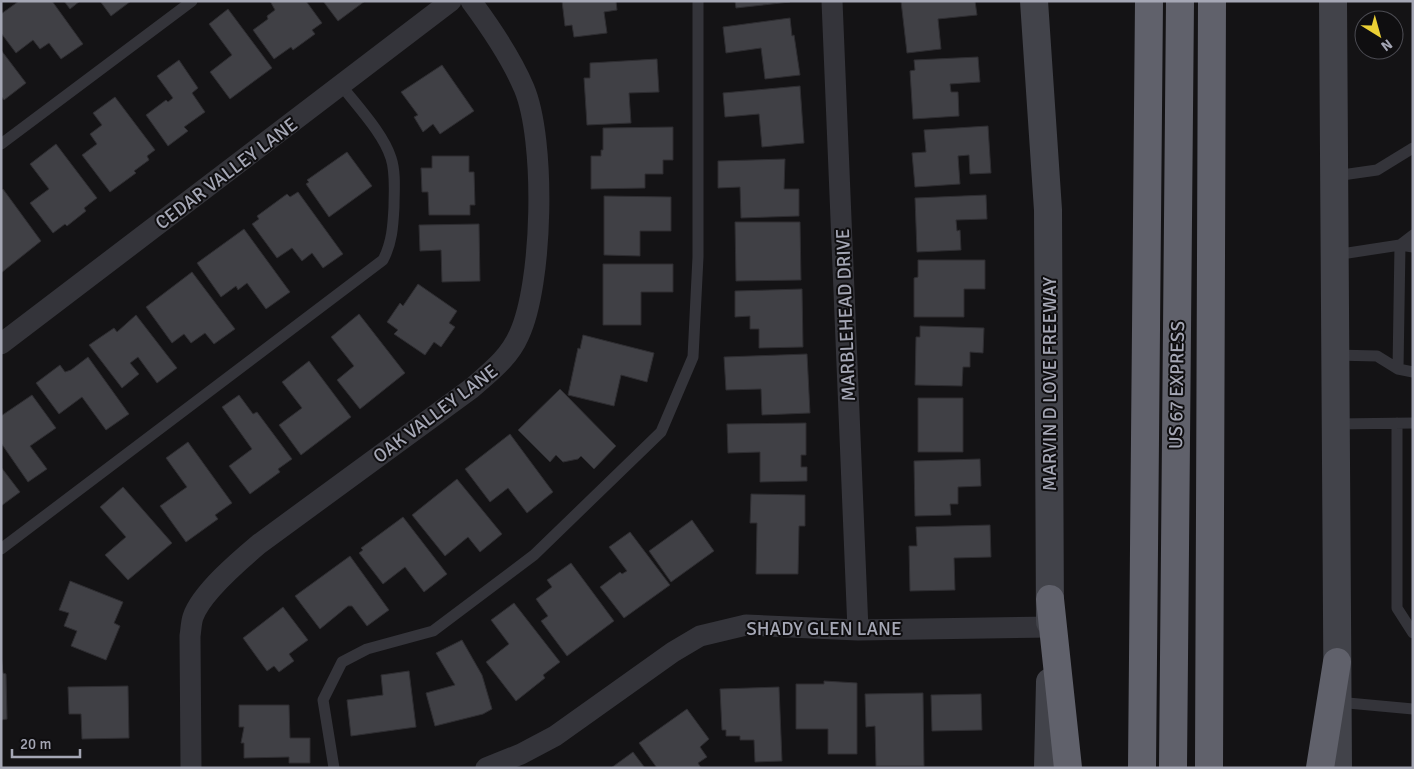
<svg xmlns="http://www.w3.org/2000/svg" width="1414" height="769" font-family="Signika,sans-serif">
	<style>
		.building { fill: #404045; stroke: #2e2d31 }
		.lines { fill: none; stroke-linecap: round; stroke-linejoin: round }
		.service { stroke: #34343a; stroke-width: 11 }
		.minor { stroke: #34343a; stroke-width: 21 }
		.secondary { stroke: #42434a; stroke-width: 28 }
		.motorway { stroke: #60616b; stroke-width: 28 }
		.labels { text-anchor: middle; stroke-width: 4; stroke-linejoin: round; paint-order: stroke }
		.street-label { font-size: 19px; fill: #a5a7b5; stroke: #0f0e10 }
	</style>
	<rect width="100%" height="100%" fill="#141315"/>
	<path class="building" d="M19,1h33l31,43 -22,15 -12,-16 -9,6 -7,-9 -17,13 -15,-20v-19z
		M64,1h16l-10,8z
		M100,1h31l-20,15z
		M270,1h36l16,22 -10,7 3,4 -22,16 -2,-3 -17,12 -21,-29 15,-11 -1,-3 8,-6z
		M323,1h42l-27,20z
		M562,1h54l1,9 -13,2 3,21 -33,4 -2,-12 -7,1z
		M735,1h55v1l-54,6z
		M901,1h74l2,14 -39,4 3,30 -34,4z
		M228,9l44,59 -42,31 -20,-27 22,-17 -23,-31z
		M790,18l2,18 2,-1 6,40 -35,4 -4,-31 -35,5 -3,-26z
		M1,50l25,33 -22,17 -3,-4z
		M978,57l2,25 -30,2 1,8h7l1,24 -46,3 -3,-48 5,-1 -1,-10z
		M657,59l2,33 -30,1 2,30 -44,2 -3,-47h6v-15z
		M179,60l19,28 -6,5 13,19 -21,15 4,4 -20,15 -22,-31 20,-15 2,2 5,-4 -16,-22z
		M442,65l32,46 -34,23 -7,-10 -10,8 -9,-15 4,-2 -17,-23z
		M800,86l4,57 -42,4 -3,-33 -34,3 -2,-24z
		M115,97l40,53 -8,6 2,4 -15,11 2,2 -26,19 -28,-37 15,-11 -7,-10 12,-9 -9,-12z
		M988,126l3,47 -21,1 -1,-19 -11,1 2,28 -45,3 -3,-34 14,-1 -2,-22z
		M673,127v33h-10v14h-18v14l-54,1v-33h10v-6h2v-22z
		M56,144l41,54 -13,10 2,3 -19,15 -2,-2 -12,9 -23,-30 19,-14 -19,-25z
		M347,152l25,34 -43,31 -23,-33 3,-2 -2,-2z
		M432,156h37v16h5l1,33h-5v10h-41l-1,-23h-6l-1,-24h11z
		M785,159l-1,30h15v27l-58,2 -1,-31 -22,1v-27z
		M3,189l38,52 -40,32v-82z
		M298,192l45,62 -20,14 -11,-15 -10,8 -10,-13 -15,10 -25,-34 7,-5 -2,-3 30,-22 3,3z
		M986,195l1,24 -31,1 1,11 3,-1 1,20 -44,2 -2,-54z
		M604,196l67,1v34h-31v25l-36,-1z
		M735,222h65l1,58 -65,1z
		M479,224l1,57 -38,1 -1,-32 -21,1 -1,-26z
		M244,229l46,63 -24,17 -19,-26 -9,7 -2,-4 -15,11 -24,-34z
		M918,260h67v29h-21v28h-50v-39l4,-1z
		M603,264h70v28h-32v33h-38z
		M192,272l43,57 -21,15 -9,-11 -14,10 -7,-9 -12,9 -26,-36z
		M418,284l39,27 -8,12 6,4 -14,20 -7,-5 -9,13 -31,-21 4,-4 -11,-8 13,-19 3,3z
		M802,289l1,58 -44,1v-19h-9v-13l-15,1v-26z
		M359,314l46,59 -45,36 -23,-29 17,-14 -23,-29z
		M136,315l41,53 -20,15 -19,-26 -8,6 9,11 -17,14 -33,-43 25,-17 3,4z
		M920,326l64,2 -1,25 -13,-1v15h-7l-1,19 -47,-1 1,-48h4z
		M583,335l71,18 -7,29 -26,-7 -7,31 -46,-11 10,-47 2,1z
		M807,354l3,59 -48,2 -1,-26 -35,1 -2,-33z
		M88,357l41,57 -23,16 -24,-33 -23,17 -23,-31 24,-18 5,7 6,-2z
		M309,361l42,56 -50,38 -22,-30 23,-17 -20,-26z
		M560,389l56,57 -22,23 -13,-13 -3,3 -15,3 -7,-7 -6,7 -32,-32z
		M32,395l24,33 -26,18 17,23 -19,13 -27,-39v-27z
		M239,395l14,19 4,-2 35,47 -14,10 2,3 -30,22 -21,-28 23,-17 -30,-42z
		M918,398h45v54h-45z
		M806,423v32h-5v12h6v14l-47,1v-30l-32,1 -1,-29z
		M510,434l43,58 -26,21 -19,-25 -18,14 -25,-33z
		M188,442l44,61 -17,12 3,4 -32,23 -26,-36 27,-19 -21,-29z
		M980,459l1,27 -23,1v17h-8l1,11 -36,1 -1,-55z
		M1,467l19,25 -19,14z
		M457,479l45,55 -22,18 -12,-15 -23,19 -33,-41z
		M123,487l49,56 -44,37 -23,-25 21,-18 -26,-30z
		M751,494l54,1v31h-6l-1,48h-42l1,-51h-7z
		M403,517l44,57 -23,18 -19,-25 -22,17 -24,-31 4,-3 -2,-2z
		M692,520l22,31 -43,31 -22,-31z
		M990,525l1,32 -37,1 1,32 -45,1 -1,-45h8l-1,-19z
		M630,532l40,53 -46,33 -24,-31 20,-15 2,2 5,-3 -18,-24z
		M350,556l39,54 -22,16 -15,-20h-4l-28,23 -25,-33z
		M571,563l43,58 -47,35 -26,-35 7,-5 -12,-17 16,-12 -5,-7z
		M70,581l53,21 -9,21 6,3 -14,34 -35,-14 6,-15 -13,-5 5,-13 -10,-3z
		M514,603l46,59 -17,13 2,3 -29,23 -30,-39 23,-18 -18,-24z
		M283,607l25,33 -19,14 5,7 -15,11 -5,-6 -7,5 -24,-33z
		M462,640l20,35 10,34 -9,5 -48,12 -9,-33 29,-8 -19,-32z
		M1,654l2,19 3,1 1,45 -6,1z
		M409,671l7,56 -65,9 -4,-36 36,-5 -2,-20z
		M824,681l33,2v71h-29v-25h-32v-45h28z
		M128,686l1,52 -47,1 -1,-25h-12l-1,-27z
		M779,687l3,74 -27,1 -1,-22h-14v-4h-14v-6h-4l-2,-41z
		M923,693l1,73h-48l-1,-40 -9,1 -1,-33z
		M981,694l1,36 -50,1 -1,-36z
		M239,705h50l1,33h20v25h-21v-6l-45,1v-15h-3l3,-16h-5z
		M687,709l22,30 -9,8 7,10 -9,6 3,5h-44l-18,-25z
		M633,752l12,16h-34z"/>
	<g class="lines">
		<path class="service" d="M1,144l191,-143
			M1335,176l42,-6 36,-22
			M1335,255l65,-10 13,-10
			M1335,355l42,1 21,13 15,3
			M1398,369l2,-124 13,2
			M1397,423v185l16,25
			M1336,424l77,-1
			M1,549l382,-289c9,-17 10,-34 11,-53 0,-15 2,-34 -3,-49 -8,-25 -34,-52 -50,-73
			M1337,702l76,7
			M334,768l-11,-68 19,-38 25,-13 66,-18 101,-76 127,-123 32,-75 5,-100v-256"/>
		<path class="minor" d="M832,1l26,629
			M1,344l450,-343
			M191,768l-1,-132c1,-6 1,-13 3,-19 8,-24 47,-57 66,-73l213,-156c18,-16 37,-30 47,-53 24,-51 27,-195 5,-247 -13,-31 -33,-60 -53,-87
			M486,768l35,-14 34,-18 118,-84 27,-16 46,-11 112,5 193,-3"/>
		<path class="secondary" d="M1034,1l14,209 2,412
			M1333,1l5,767
			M1048,768l2,-86"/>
		<path class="motorway" d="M1050,599l18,169
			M1142,768l7,-767
			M1173,768l7,-767
			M1209,768l3,-767
			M1320,768l17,-106"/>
	</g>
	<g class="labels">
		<g class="street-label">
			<text transform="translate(226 173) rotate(-37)" y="7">CEDAR VALLEY LANE</text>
			<text transform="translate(845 315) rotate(-92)" y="7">MARBLEHEAD DRIVE</text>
			<text transform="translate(1049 384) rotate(-90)" y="7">MARVIN D LOVE FREEWAY</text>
			<text transform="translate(1176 385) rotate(-89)" y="7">US 67 EXPRESS</text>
			<text transform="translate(435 413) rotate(-37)" y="7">OAK VALLEY LANE</text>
			<text x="824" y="635">SHADY GLEN LANE</text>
		</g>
	</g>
	<rect width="1414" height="769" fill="none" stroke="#a5a7b5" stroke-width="5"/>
	<g transform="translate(1379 35) rotate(143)"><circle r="24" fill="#0f0e10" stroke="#4b4b52"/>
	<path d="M0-4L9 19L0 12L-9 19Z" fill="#ebd035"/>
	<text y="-8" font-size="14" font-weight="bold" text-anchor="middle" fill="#a5a7b5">N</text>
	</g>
	<path d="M12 749v8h68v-8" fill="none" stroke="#a5a7b5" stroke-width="2.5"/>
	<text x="20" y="749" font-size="15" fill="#a5a7b5" stroke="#0f0e10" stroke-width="4" paint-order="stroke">20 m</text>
</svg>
